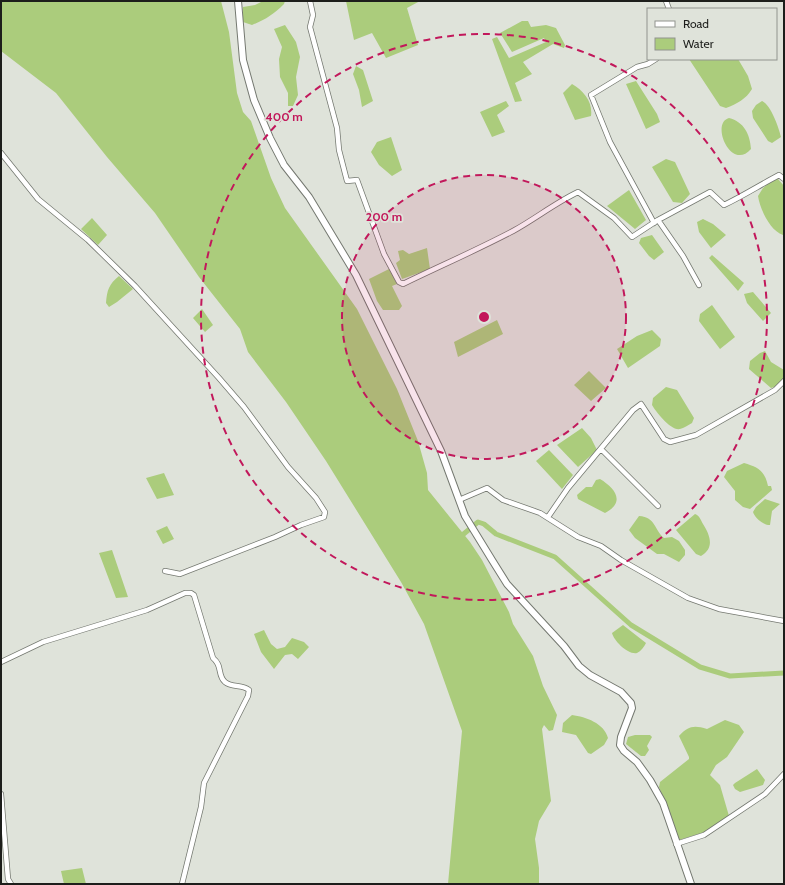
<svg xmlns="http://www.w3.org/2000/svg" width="785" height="885" font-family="Cabin,sans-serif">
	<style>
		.water { fill: #abcc7c }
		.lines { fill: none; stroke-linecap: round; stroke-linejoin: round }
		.canal { stroke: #abcc7c; stroke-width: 5 }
		.street-casing { stroke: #747870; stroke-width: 6 }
		.secondary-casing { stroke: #747870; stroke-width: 8 }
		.street { stroke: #fff; stroke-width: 4.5 }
		.secondary { stroke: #fff; stroke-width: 6 }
		.ring { fill: none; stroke: #c2185b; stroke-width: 2; stroke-dasharray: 7 5 }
		.centre { fill: #c2185b; stroke: #dfe3da; stroke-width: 2 }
		.ring-label { font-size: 12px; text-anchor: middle; font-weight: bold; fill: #c2185b; stroke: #dfe3da; stroke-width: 3.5; stroke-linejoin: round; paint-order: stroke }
	</style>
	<rect width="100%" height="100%" fill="#dfe3da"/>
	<path class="water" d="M1,1h220l8,31 8,61 6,19 8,9 20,57 14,30 72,101 40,80 21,52 9,32 1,17 42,52 12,18 27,52 4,12 20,32 10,30 14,29 -4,15 -4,1 -5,-6 -2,4 9,72 -12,20 -4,18 4,29v16h-91l14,-153 -38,-107 -23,-42 -75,-121 -40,-59 -38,-50 -8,-23 -41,-52 -44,-64 -48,-56 -51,-64 -55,-42z
		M263,1h22l-1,3c-10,10 -19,16 -32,21l-9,-3v-15l12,-2z
		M346,1h74l-13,7 11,37 -32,13 -14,-25 -18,7z
		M522,21h6l3,6 15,-2 10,3 9,17 -1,3 -11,-4 -30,18 9,12 -17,9 7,18 -7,1 -23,-63 5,-2 12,21 37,-16 -2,-4 -32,14 -12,-19z
		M285,25l11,17 4,15 -4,20 2,18 -5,11h-5v-13l-8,-16 -1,-18 3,-12 -8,-18z
		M689,59h49l10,17 4,13c-6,10 -15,15 -26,19l-6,-2z
		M356,66l7,4 10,31 -11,6 -3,-17 -6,-16z
		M636,81l21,33 3,8 -14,7 -20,-45z
		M572,84c12,7 21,18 19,32l-16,4 -12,-27z
		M506,101l3,5 -12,9 8,17 -13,5 -12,-25z
		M762,101c9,4 17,27 19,36l-9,6 -4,-2 -15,-23 -1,-7 4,-6z
		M729,118c15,4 21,16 22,31 -20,23 -41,-26 -22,-31z
		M391,137l11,33 -10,6 -13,-11 -8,-13 6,-10z
		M666,159l9,3 15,32 -8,9 -9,-1 -21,-35z
		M775,178l3,1 6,7 -1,49c-13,-4 -23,-26 -25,-39l5,-8z
		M629,190l17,30 -11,9 -28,-23z
		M92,218l15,17 -9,10 -17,-16z
		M703,219l10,5 13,11 -15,13 -12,-16 -2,-10z
		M652,235l12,17 -10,8 -5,-4 -10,-13 2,-5z
		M427,248l3,21 -28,10 -6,-16 4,-3 -2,-9 5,-1 6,4z
		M712,255l32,28 -6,8 -29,-33z
		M389,269l8,15 -5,2 10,20 -3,4h-16l-6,-9 -8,-22z
		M119,276l14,13 -16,13 -8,5 -3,-4c1,-13 3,-19 13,-27z
		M753,292l18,21 -8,8 -16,-18 -3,-9z
		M712,305l23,32 -15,12 -21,-28 1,-7z
		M202,309l11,16 -8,7 -12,-14z
		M497,320l6,14 -45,23 -4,-15z
		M652,330l9,9 -1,7 -32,22 -11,-19 20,-13z
		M765,351l6,11 13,8v9l-7,7 -6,2 -22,-19 1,-8 10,-8z
		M589,371l17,17 -15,13 -17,-16z
		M666,387l11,3 17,28 -2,5c-4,2 -8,5 -12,6 -9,2 -24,-17 -28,-24l1,-7z
		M582,428l9,10 6,12 -19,17 -21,-22z
		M549,450l24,25 -11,14 -26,-28z
		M744,463c14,4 21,8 24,23h3l1,4 -22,19 -7,-2 -8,-7v-9l-11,-14 3,-6z
		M164,473l10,22 -17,4 -11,-21z
		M600,479c15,9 26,23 5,34l-27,-14 -1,-4 9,-8h6l4,-7z
		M765,499l15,5 -8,7 -2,14c-7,0 -15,-7 -17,-13l3,-5z
		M695,514c5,2 5,5 8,10 7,11 12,24 -2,32l-5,-2 -20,-24z
		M639,516c17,1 15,14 25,22l8,-1 7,4 6,9v5l-6,7 -15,-8h-7l-22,-16 -6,-8z
		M167,526l7,13 -11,5 -7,-13z
		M112,550l16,47 -12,1 -17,-45z
		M623,625l23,18c-2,4 -5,8 -9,10 -9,2 -23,-12 -25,-20z
		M264,630l7,14 6,5 8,-2 7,-9 12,4 5,5 -11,12 -6,-5 -7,1 -11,14 -13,-17 -7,-18z
		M572,715c14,2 32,8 36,23l-4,7 -13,9 -3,-1 -12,-18 -14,-3 1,-9z
		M725,720l14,5 5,7 -17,25 -11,8 -6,10 10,10 9,31 -24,16 -26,8 -20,-53 1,-5 29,-23v-2l-10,-21c9,-10 15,-11 28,-7z
		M635,735h15l2,2 -5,9 2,4 -4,6h-4l-15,-12 2,-7z
		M757,769l8,11 -2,5 -23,7 -5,-3 -2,-4 2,-2z
		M82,868l4,16h-22l-3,-13z"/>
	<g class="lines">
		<path class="canal" d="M460,537l18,-15 6,2 12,10 59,23 76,68 69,42 30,9 54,-3"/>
		<g class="street-casing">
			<path id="street" d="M310,1l3,14 -3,12 27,101 2,22 8,31 10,-1 27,74 15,28 4,2c37,-18 74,-34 110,-53 22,-12 42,-28 65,-39l36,26 18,19 26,-17 52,-28 14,13c19,-9 36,-20 55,-30l5,4
				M666,1l3,8
				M1,153l37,46 50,41 47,46 84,92 25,29 44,60 28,31 9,14 -1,5 -23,8 -26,12 -95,37 -15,-3
				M658,220l25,36 16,29
				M654,223l-44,-81 -19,-47 46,-28 11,-3 8,-5
				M601,449l57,57
				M459,500l28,-12 16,12 37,13 38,24 23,9 20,14 67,38 31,11 65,12
				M548,517l20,-29 65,-78 8,-6 23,35 6,3 26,-7 79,-45 9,-9
				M1,662l42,-20 104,-32 38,-17h6l3,2 19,63c10,8 4,17 12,24 7,6 17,2 24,8l-1,6 -44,87 -3,24 -19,77
				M1,794l7,85 3,5
				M676,844l28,-9 61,-41 19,-20"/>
		</g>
		<g class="secondary-casing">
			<path id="secondary" d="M238,1l5,59 11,40 16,38 14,27 25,32 47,78 85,176 24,65 27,44 15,24 57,62 15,20 11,9 31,17 10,11 1,5 -11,29 -1,8 4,6 13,11 13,18 13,23 28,81"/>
		</g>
		<use href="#street" class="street"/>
		<use href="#secondary" class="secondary"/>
	</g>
	<circle cx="484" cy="317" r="142" fill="#c2185b" fill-opacity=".12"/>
	<g class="ring">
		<circle cx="484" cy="317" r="142"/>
		<circle cx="484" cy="317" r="283"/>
	</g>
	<circle cx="484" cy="317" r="6" class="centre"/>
	<g class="ring-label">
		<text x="284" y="121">400 m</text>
		<text x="384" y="221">200 m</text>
	</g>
	<rect width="785" height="885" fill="none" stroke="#1d1e1b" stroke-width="4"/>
	<rect x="647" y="8" width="130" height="52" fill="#dfe3da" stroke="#91948e"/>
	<rect x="655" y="21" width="20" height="6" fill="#ffffff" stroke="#91948e"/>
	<text x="683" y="28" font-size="12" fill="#1d1e1b">Road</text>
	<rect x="655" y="38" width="20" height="12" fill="#abcc7c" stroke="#91948e"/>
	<text x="683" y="48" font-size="12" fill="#1d1e1b">Water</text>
</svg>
